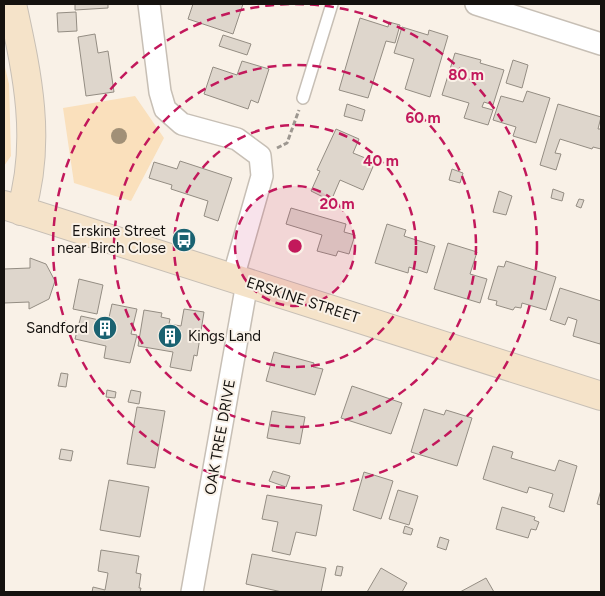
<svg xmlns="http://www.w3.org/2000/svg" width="605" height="596" font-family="Figtree,sans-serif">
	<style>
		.green { fill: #fae0bc }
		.building { fill: #ded6cc; stroke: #948d83 }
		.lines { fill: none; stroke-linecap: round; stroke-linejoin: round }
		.lane-casing { stroke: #c7bfb5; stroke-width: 14 }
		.street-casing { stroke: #c7bfb5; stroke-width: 24 }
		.secondary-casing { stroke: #c7bfb5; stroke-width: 30 }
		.path { stroke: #9d9790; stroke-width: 3; stroke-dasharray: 5 2.5; stroke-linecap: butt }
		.lane { stroke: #fff; stroke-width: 11 }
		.street { stroke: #fff; stroke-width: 21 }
		.secondary { stroke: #f5e3c9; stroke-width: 28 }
		.tree { fill: #a19077 }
		.ring { fill: none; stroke: #c2185b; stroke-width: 2.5; stroke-dasharray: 9 6 }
		.labels { text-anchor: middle; stroke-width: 4; stroke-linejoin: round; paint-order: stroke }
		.poi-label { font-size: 15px; fill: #15120f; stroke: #f9f1e7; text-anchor: end }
		.street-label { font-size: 15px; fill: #15120f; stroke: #f9f1e7 }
		.centre { fill: #c2185b; stroke: #f9f1e7; stroke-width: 2.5 }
		.ring-label { font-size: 15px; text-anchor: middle; font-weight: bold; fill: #c2185b; stroke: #f9f1e7; stroke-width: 4; stroke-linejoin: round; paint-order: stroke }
	</style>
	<rect width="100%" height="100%" fill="#f9f1e7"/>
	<path class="green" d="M4,63l5,21 2,72 -7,10z
		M135,96l29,42 -33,63 -57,-18 -11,-75z"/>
	<path class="building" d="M75,4h33v4l-33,2z
		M193,4h50l-10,30 -45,-15z
		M76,12l1,19 -19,1 -1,-19z
		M360,18l28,9 1,-5 11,3 -5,18 -9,-2 -18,57 -29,-8z
		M402,27l26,8 1,-5 19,6 -18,61 -25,-8 9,-30 -20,-6z
		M95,34l3,19 10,-2 6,41 -28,4 -8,-59z
		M223,35l28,9 -4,11 -28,-9z
		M455,53l26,7 -1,3 24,7 -11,35 -9,-3 -2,5 11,3 -5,15 -24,-7 5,-15 -27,-8z
		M513,60l15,5 -6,23 -16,-5z
		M242,61l27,8 -11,34 -7,-3 -3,9 -44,-15 9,-27 24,8z
		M527,91l23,7 -14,45 -23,-7 3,-9 -23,-7 8,-24 22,6z
		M347,104l18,6 -3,11 -18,-5z
		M558,104l43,13 -3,12h3v20l-8,-2 -1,2 -32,-10 -5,14 6,1 -5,16 -16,-5z
		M336,129l23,10 -6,14 22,9 -12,28 -23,-10 -9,21 -20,-10 9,-20 -3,-1z
		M180,161l52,17 -14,43 -14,-5 4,-15 -37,-12 1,-4 -23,-7 5,-16 23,7z
		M452,169l11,4 -3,10 -11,-3z
		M553,189l11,4 -2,8 -11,-3z
		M499,191l13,5 -6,19 -13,-3z
		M579,199l5,1 -3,8 -5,-2z
		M291,208l55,16 -2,8 11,3 -6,19 -11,-3 -2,5 -19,-5 5,-16 -36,-11z
		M387,224l19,6 -2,6 31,10 -8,27 -18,-6 -1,6 -33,-10z
		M448,243l29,9 -7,22 17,5 -7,24 -46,-14z
		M30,258l16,6 9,17 -6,18 -20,10v-7l-25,1v-34l26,-1z
		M506,261l50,16 -10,33 -24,-7 -1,5 -6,-1 -2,3 -17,-5 1,-4 -9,-2 10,-33 6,1z
		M79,279l24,6 -6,29 -24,-5z
		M560,288l41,13v39l-1,4 -27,-8 4,-16 -9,-3 -3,8 -15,-5z
		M112,304l25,5 -6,25 6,1 -7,28 -26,-5 2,-12 -31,-7 6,-23 27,6z
		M184,309l20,3 -7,44 -3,-1 -3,16 -21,-4 3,-15 -35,-6 6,-36 18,3 -1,4 9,2 -1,5 12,2z
		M274,352l40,11 -1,4 10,2 -8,26 -49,-14z
		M61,373l7,1 -2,13 -8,-1z
		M352,386l50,17 -11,31 -50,-16z
		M107,390l9,2 -1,6 -9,-1z
		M131,390l10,2 -2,12 -11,-2z
		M137,407l28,4 -10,57 -28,-4z
		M424,409l20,6 2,-5 26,8 -15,48 -46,-14z
		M272,411l33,6 -5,27 -33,-6z
		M493,446l20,6 -2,6 44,13 4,-11 18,6 -13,46 -15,-5 4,-13 -24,-7 -2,6 -44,-14z
		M61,449l12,2 -2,10 -12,-2z
		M273,471l17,5 -4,11 -17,-6z
		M364,472l29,9 -12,38 -28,-9z
		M109,480l40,7 -9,50 -40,-7z
		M398,490l20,6 -9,29 -20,-6z
		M601,490v15l-4,-1z
		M267,495l55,10 -6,31 -20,-4 -6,23 -18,-4 6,-29 -16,-3z
		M502,507l33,10 -1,3 5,2 -3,8 -5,-1 -3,9 -32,-9z
		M405,526l8,3 -2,6 -8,-2z
		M440,537l9,3 -3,10 -9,-3z
		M101,550l38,6 -3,17 5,1 -2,14h2l-1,4h-48l1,-5 12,3 3,-17 -10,-2z
		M252,554l74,14 -5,24h-39l-36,-8z
		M337,566l6,1 -2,9 -6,-1z
		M381,568l26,15 -5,9h-35z
		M486,578l8,14h-34z"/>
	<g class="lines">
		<g class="lane-casing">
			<path id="lane" d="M303,98l29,-94"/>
		</g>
		<g class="street-casing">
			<path id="street" d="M149,4l11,88 5,17 17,15 55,15 23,17 2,20 -29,102
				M476,4l125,40
				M192,592l55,-309"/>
		</g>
		<g class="secondary-casing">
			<path id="secondary" d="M12,4c15,69 30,136 9,207
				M4,205l597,191"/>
		</g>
		<path class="path" d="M277,148l10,-5 12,-33"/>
		<use href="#lane" class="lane"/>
		<use href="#street" class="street"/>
		<use href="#secondary" class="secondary"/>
	</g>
	<circle class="tree" cx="119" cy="136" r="8"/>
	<circle cx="295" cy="246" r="60" fill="#c2185b" fill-opacity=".12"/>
	<g class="ring">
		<circle cx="295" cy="246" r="60"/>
		<circle cx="295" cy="246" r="121"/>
		<circle cx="295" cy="246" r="181"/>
		<circle cx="295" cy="246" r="242"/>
	</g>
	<defs>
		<g id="bus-disc" transform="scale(1.25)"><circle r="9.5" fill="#1a6271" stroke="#f9f1e7"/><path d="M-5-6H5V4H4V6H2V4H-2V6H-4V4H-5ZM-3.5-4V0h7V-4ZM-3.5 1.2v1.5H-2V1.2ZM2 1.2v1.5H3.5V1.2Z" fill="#fff"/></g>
		<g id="building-disc" transform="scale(1.25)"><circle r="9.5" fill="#1a6271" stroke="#f9f1e7"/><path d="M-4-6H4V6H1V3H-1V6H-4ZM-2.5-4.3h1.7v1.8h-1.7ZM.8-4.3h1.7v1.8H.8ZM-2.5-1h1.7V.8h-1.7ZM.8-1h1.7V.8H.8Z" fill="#fff"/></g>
	</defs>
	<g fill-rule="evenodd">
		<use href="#bus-disc" x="184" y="240"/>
		<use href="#building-disc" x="105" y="328"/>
		<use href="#building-disc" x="170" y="336"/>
	</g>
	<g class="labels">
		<g class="poi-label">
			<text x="166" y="236">Erskine Street<tspan x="166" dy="17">near Birch Close</tspan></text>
			<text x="88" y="333">Sandford</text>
			<text x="188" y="341" text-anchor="start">Kings Land</text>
		</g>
		<g class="street-label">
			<text transform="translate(303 300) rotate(18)" y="5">ERSKINE STREET</text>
			<text transform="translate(220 437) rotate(-80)" y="5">OAK TREE DRIVE</text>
		</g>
	</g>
	<circle cx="295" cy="246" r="8" class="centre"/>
	<g class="ring-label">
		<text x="466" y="80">80 m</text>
		<text x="423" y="123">60 m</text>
		<text x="381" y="166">40 m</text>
		<text x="337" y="209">20 m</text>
	</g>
	<rect width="605" height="596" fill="none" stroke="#15120f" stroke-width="10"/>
</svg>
